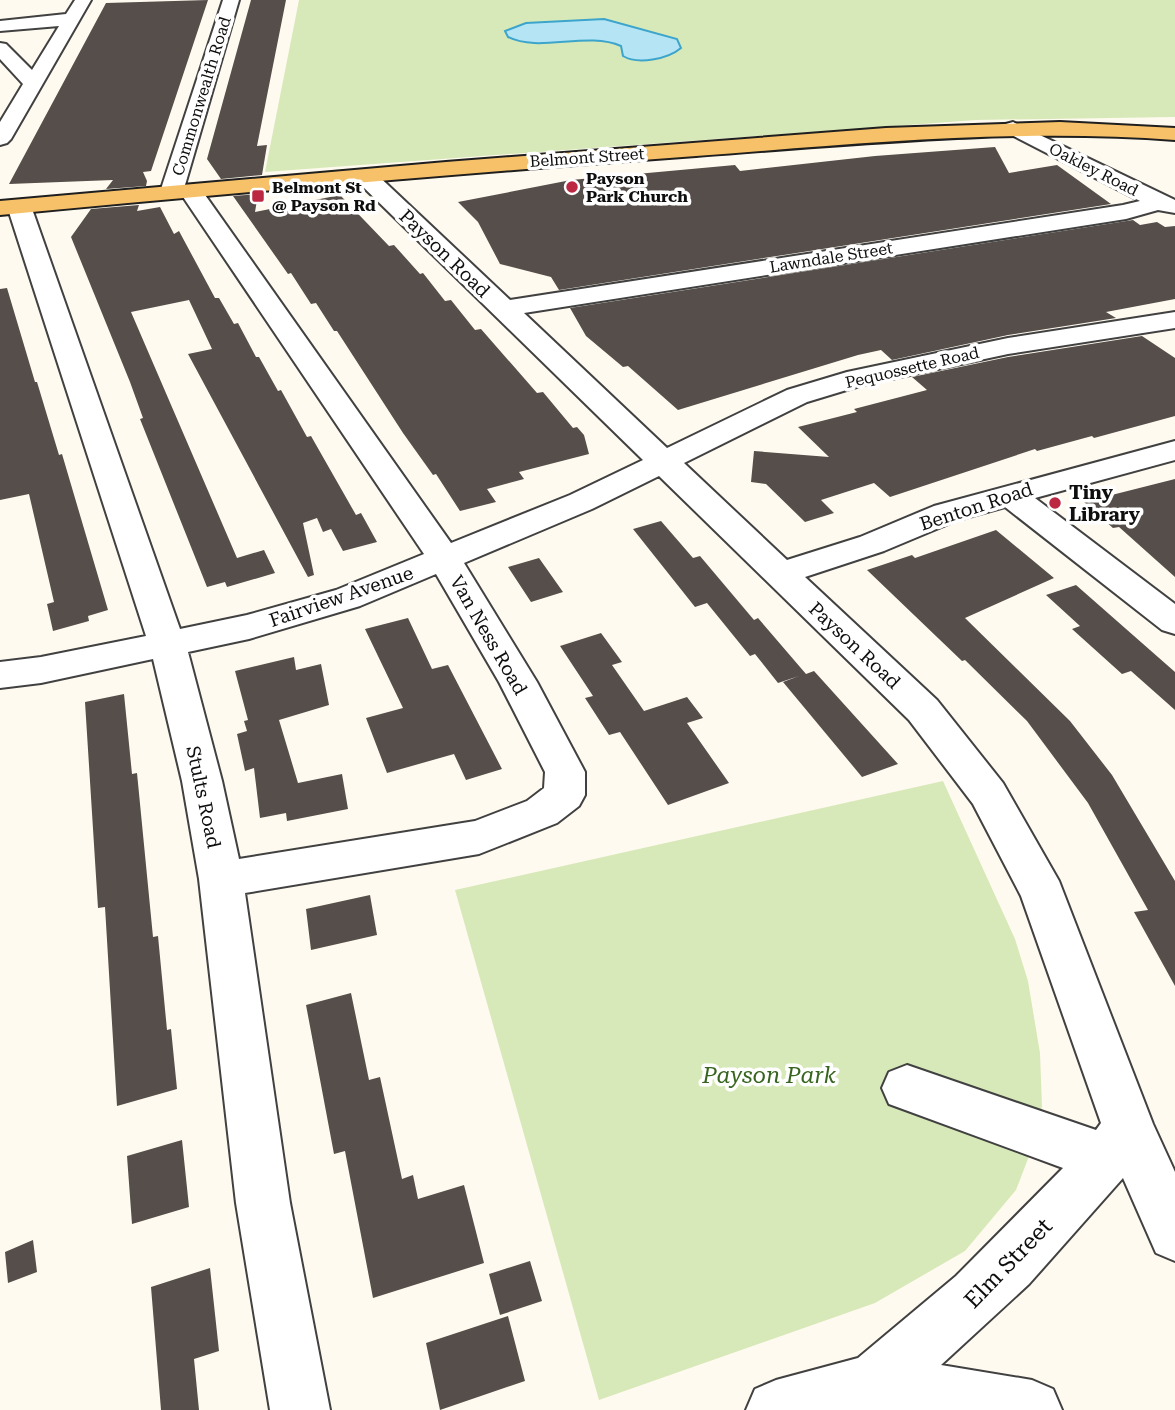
<svg xmlns="http://www.w3.org/2000/svg" width="1175" height="1410" font-family="'Roboto Serif',serif">
	<style>
		.green { fill: #d8e9b9 }
		.water { fill: #b5e5f5; stroke: #3da5cb; stroke-width: 2 }
		.building { fill: #564e4a }
		.lines { fill: none; stroke-linecap: round; stroke-linejoin: round }
		.minor-casing { stroke: #414141; stroke-width: 4 }
		.major-casing { stroke: #1f1f1f; stroke-width: 4 }
		.minor { fill: #fff; fill-rule: evenodd }
		.major { fill: #f6c168; fill-rule: evenodd }
		.poi-dot { fill: #bc2842; stroke: #fff; stroke-width: 2.5 }
		.labels { text-anchor: middle; stroke-width: 7; stroke-linejoin: round; paint-order: stroke }
		.far-street-label { font-size: 16px; fill: #0e0e0e; stroke: #fff }
		.far-poi-label { font-size: 16px; font-weight: bold; fill: #0e0e0e; stroke: #fff; text-anchor: start }
		.street-label { font-size: 19px; fill: #0e0e0e; stroke: #fff }
		.poi-label { font-size: 19px; font-weight: bold; fill: #0e0e0e; stroke: #fff; text-anchor: start }
		.near-park-label { font-size: 23px; font-style: italic; fill: #37651f; stroke: #fff }
		.near-street-label { font-size: 23px; fill: #0e0e0e; stroke: #fff }
	</style>
	<rect width="100%" height="100%" fill="#fffaef"/>
	<path class="green" d="M299,0h876v117l-199,3 -711,52z
		M943,781l72,158 13,42 12,72 2,53 -6,32 -20,52 -51,61 -90,52 -276,97 -144,-510z"/>
	<path class="water" d="M604,19l73,20 4,9c-13,11 -43,17 -58,8l-2,-10c-34,-15 -82,7 -113,-9l-3,-6 21,-8z"/>
	<path class="building" d="M208,0l-57,171 -8,1 4,9 -1,5 -40,3 7,-9 -104,4 97,-181z
		M251,0h35l-29,146 10,-1 -5,30 -41,4 -14,-20z
		M995,147l14,26 48,-8 54,39 -552,86 -8,-13 -51,-13 -22,-42 -20,-20 113,-22 164,-15 5,6 135,-15z
		M258,194l-3,18 85,-17 49,51 5,-1 26,29 3,-1 22,28 6,-1 24,30 6,-1 56,64 6,-1 30,36 4,-1 7,8 5,19 -70,18 5,7 -37,10 9,13 -36,9 -24,-37 -3,1 -30,-42 -66,-102h-3l-18,-28 -5,1 -20,-31 -3,1 -55,-78z
		M139,205l-2,6 23,-4 14,27 5,-3 36,67h4l15,26 4,-1 18,34h3l19,34 3,-1 26,47 4,-1 45,79 5,-2 16,29 -34,9 -12,-22 -8,3 -6,-14 -14,5 11,52 -6,2 -120,-223 24,-5 -23,-49 -58,12 106,246 27,-8 11,23 -48,14 -2,-5 -18,5 -67,-168 3,-1 -13,-36 -59,-145 20,-28z
		M1133,220l7,5 17,-3 8,5 10,-1v73l-69,13 10,6 -108,17 -116,25 -11,-10 -23,5 -180,55 -50,-44 -5,1 -37,-31 -16,-28z
		M7,288l28,94h2l22,73 3,-1 46,156 -20,6 1,5 -36,10 -6,-27 7,-2 -25,-108 -29,6v-211z
		M1142,336l33,22v58l-81,22 -2,-2 -55,15 -2,-2 -145,48 -16,-14 -53,17 13,13 -29,9 -39,-38 -15,-2 3,-31 75,6 -31,-30 59,-15 -3,-3 73,-19 -15,-13 96,-20z
		M1175,479v98l-56,-50 -6,1 -29,-26z
		M661,521l32,37 7,-2 54,64 4,-2 48,56 8,-3 84,93 -36,13 -79,-95 16,-6 -21,7 -23,-29 -5,2 -43,-53 -12,4 -62,-78z
		M996,530l58,48 -89,40 105,103 42,54 63,106v105l-41,-74 14,-2 -60,-107 -61,-82 -62,-61 -3,1 -95,-91 45,-15 3,3z
		M539,558l24,34 -32,10 -23,-35z
		M1076,585l99,87v38l-44,-39 -9,3 -50,-45 8,-3 -34,-31z
		M408,618l24,51 16,-4 54,104 -36,11 -12,-26 -67,19 -21,-55 37,-10 -38,-79z
		M601,633l21,29 -10,3 32,46 43,-14 16,21 -16,5 42,60 -61,22 -48,-73 -11,3 -24,-37 8,-2 -33,-50z
		M294,657l2,13 25,-6 8,41 -50,15 19,63 44,-9 6,35 -61,12 -1,-8 -26,5 -6,-50 -9,3 -8,-37 10,-3 -3,-10 4,-1 -13,-49z
		M124,694l8,80 5,-1 16,164 5,-1 9,94 4,-1 6,60 -60,17 -12,-199 -7,1 -13,-206z
		M370,895l7,40 -66,15 -5,-41z
		M351,993l18,87 11,-3 22,102 11,-4 5,24 46,-14 20,78 -111,35 -28,-147 -11,3 -28,-149z
		M182,1140l7,67 -57,17 -5,-68z
		M33,1240l4,32 -29,11 -3,-31z
		M530,1261l12,40 -42,14 -11,-41z
		M210,1268l9,83 -25,8 5,51h-38l-10,-123z
		M508,1316l17,65 -85,29 -14,-67z"/>
	<g class="lines">
		<g class="minor-casing">
			<path id="minor" d="M75,0h16l-80,139 -4,4 -7,2v-23l23,-38 -23,-25v-16l6,1 26,26 27,-44 -59,5v-10l66,-7z
				M223,0h16l-54,185h13l253,358 119,-48 73,-35 -287,-280 -3,-5 3,-5h16l138,130 613,-95 17,-4 -134,-69 -3,-4 3,-4 7,-2 162,78v13l-17,-3 -32,9 -602,94 143,135 120,-58 60,-18 161,-34 167,-26v16l-167,26 -145,31 -56,17 -123,61 103,97 73,-23 74,-31 241,-65v19l-140,38 140,106v30l-13,-4 -157,-123 -47,13 -74,31 -79,26 132,123 66,83 56,98 94,243 22,48v89l-19,-8 -33,-75 -94,106 -88,81 91,15 21,9 9,21h-316l9,-21 21,-9 82,-22 98,-82 107,-108 -174,-64 -7,-16 7,-16 18,-7 189,65 5,-7 -80,-227 -48,-92 -64,-84 -250,-244 -67,33 -128,54 73,119 48,90v23l-6,11 -22,17 -78,31 -234,39 45,310 40,207h-60l-34,-207 -37,-324 -17,-98 -29,-122 -112,24 -41,5v-26l41,-5 105,-21 -139,-430 4,-5h16l4,5 149,423 67,-14 89,-25 88,-36 -243,-360 -10,5 -8,-2 -3,-5zM436,574l63,108 46,90 -1,16 -17,13 -52,20 -236,38 -17,-78 -34,-129 61,-13 111,-33z"/>
		</g>
		<g class="major-casing">
			<path id="major" d="M1060,122l115,6v12c-160,-12 -319,4 -479,16 -232,17 -464,37 -696,59v-14l446,-39 440,-34z"/>
		</g>
		<use href="#minor" class="minor"/>
		<use href="#major" class="major"/>
	</g>
	<g class="poi-dot">
		<circle cx="572" cy="187" r="7"/>
		<rect x="251" y="189" width="14" height="14" rx="3.5"/>
		<circle cx="1055" cy="503" r="7"/>
	</g>
	<g class="labels">
		<g class="far-street-label">
			<text transform="translate(201 96) rotate(-73)" y="6">Commonwealth Road</text>
			<text transform="translate(587 157) rotate(-4)" y="6">Belmont Street</text>
			<text transform="translate(1094 169) rotate(27)" y="6">Oakley Road</text>
			<text transform="translate(831 257) rotate(-9)" y="6">Lawndale Street</text>
			<text transform="translate(912 367) rotate(-13)" y="6">Pequossette Road</text>
		</g>
		<g class="far-poi-label">
			<text x="586" y="184">Payson<tspan x="586" dy="18">Park Church</tspan></text>
			<text x="272" y="193">Belmont St<tspan x="272" dy="18">@ Payson Rd</tspan></text>
		</g>
		<g class="street-label">
			<text transform="translate(445 253) rotate(44)" y="7">Payson Road</text>
			<text transform="translate(976 506) rotate(-18)" y="7">Benton Road</text>
			<text transform="translate(341 596) rotate(-19)" y="7">Fairview Avenue</text>
			<text transform="translate(489 635) rotate(60)" y="7">Van Ness Road</text>
			<text transform="translate(855 645) rotate(43)" y="7">Payson Road</text>
			<text transform="translate(204 797) rotate(78)" y="7">Stults Road</text>
		</g>
		<g class="poi-label">
			<text x="1069" y="499">Tiny<tspan x="1069" dy="22">Library</tspan></text>
		</g>
		<g class="near-park-label">
			<text x="769" y="1083">Payson Park</text>
		</g>
		<g class="near-street-label">
			<text transform="translate(1008 1263) rotate(-46)" y="8">Elm Street</text>
		</g>
	</g>
</svg>
